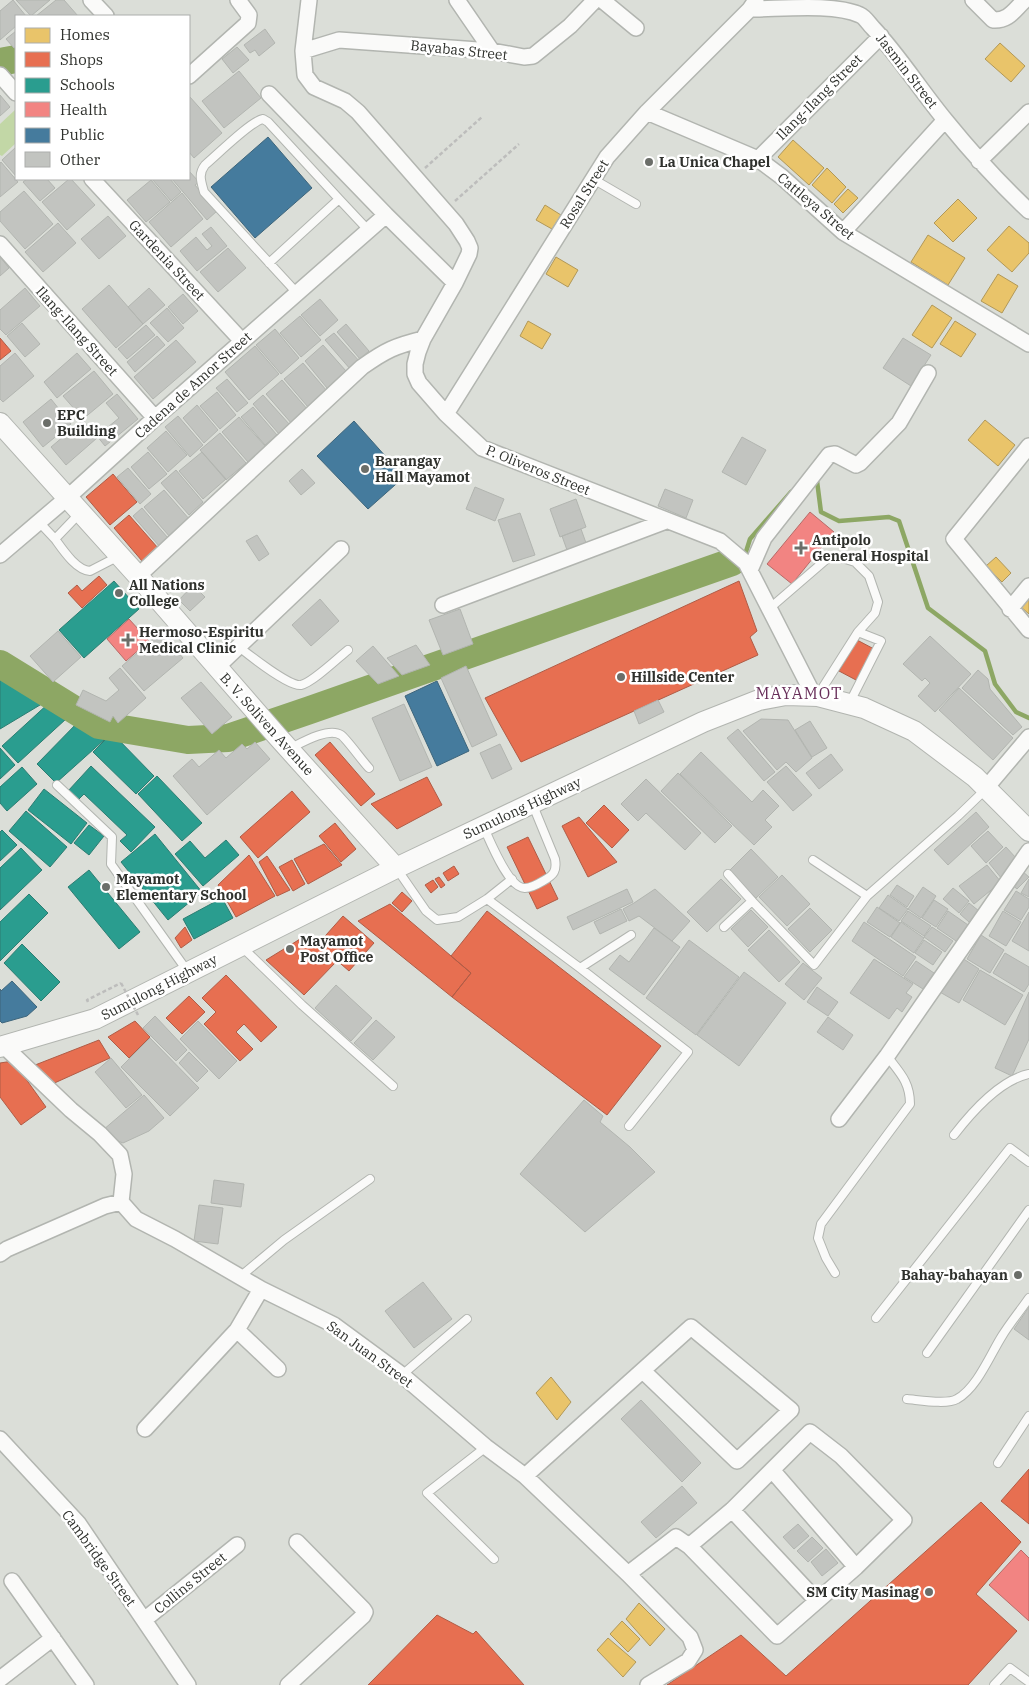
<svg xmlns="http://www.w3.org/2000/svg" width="1029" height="1685" font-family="'IBM Plex Serif',serif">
	<rect width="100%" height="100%" fill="#dbded8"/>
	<path fill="#c2d7a6" d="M16 109V143L2 156 0 155V124Z"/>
	<path fill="#e9c46a" stroke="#b19858" d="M1000 43 1025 66 1011 82 985 59Z
		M793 140 824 168 809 185 778 157Z
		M827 168 846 187 832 203 812 185Z
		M848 189 858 198 843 213 834 204Z
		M958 199 977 218 953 242 934 223Z
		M545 205 561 215 552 229 536 220Z
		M1009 226 1029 243V253L1012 272 987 250Z
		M928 235 965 258 948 285 911 262Z
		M556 257 578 270 568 287 546 274Z
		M998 274 1018 286 1002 313 981 301Z
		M932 305 952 318 932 348 912 335Z
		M528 321 551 334 542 349 520 336Z
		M955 321 976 334 961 357 940 344Z
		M985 420 1015 445 998 466 968 440Z
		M996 557 1011 573 1002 582 986 566Z
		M1029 598V614L1021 607Z
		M551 1377 571 1402 557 1420 536 1393Z
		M639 1603 665 1629 650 1646 626 1619Z
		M622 1621 640 1639 628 1652 610 1634Z
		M608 1638 636 1662 623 1677 597 1650Z"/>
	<path fill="#e76f51" stroke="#b05c46" d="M0 338 11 351 0 360Z
		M113 474 137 502 110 525 86 497Z
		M129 515 158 548 142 561 114 528Z
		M99 576 107 585 82 608 68 593 77 585 82 591Z
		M739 581 757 631 750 637 758 655 521 762 485 698Z
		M857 640 874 649 856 680 839 671Z
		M330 742 375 794 361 806 315 755Z
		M427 777 442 805 397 829 371 804Z
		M292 791 310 812 258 858 240 837Z
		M604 805 629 830 612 848 586 823Z
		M579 817 617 862 588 877 562 826Z
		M335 823 356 849 341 862 319 836Z
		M528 837 558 899 537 909 507 847Z
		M324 844 342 865 308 884 294 859Z
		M249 855 275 896 236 917 218 885Z
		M267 856 290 890 277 896 259 862Z
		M292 860 305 884 293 891 279 867Z
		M454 866 459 874 448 881 443 873Z
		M439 877 445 885 441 888 435 879Z
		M433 880 438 887 431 893 425 885Z
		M402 892 412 901 402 912 392 903Z
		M390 904 471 973 452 997 358 921Z
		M487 911 661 1046 607 1115 452 997 471 973 451 956Z
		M343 916 374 943 349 971 318 944Z
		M185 927 192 940 181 948 175 938Z
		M305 936 335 963 304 995 266 960Z
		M226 975 277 1027 261 1042 244 1024 236 1032 253 1049 240 1061 204 1024 216 1012 202 998Z
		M189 996 205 1012 182 1034 166 1018Z
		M135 1021 150 1037 129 1058 108 1037Z
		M99 1040 110 1058 50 1085 30 1067Z
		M13 1061 46 1107 21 1125 0 1097V1063Z
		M1029 1469V1524L1001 1501Z
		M981 1502 1021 1542 976 1594 1017 1631 968 1685H667L741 1635 786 1676Z
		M437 1615 473 1634 476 1631 524 1685H368Z"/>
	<path fill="#2a9d8f" stroke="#2c7d72" d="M114 581 139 609 84 658 59 630Z
		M0 671 45 702 0 729Z
		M50 702 66 719 18 763 2 746Z
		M82 718 104 740 56 783 37 764Z
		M112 733 154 776 136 794 93 752Z
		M0 748 15 765 0 779Z
		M91 766 155 827 131 852 120 841 127 835 84 794 78 800 68 791Z
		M22 767 37 784 7 811 0 803V787Z
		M157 776 202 823 182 841 138 794Z
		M44 789 87 823 71 844 28 810Z
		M26 811 67 847 50 867 9 831Z
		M89 825 104 836 89 855 74 843Z
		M2 830 17 845 0 861V832Z
		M155 834 202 892 168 920 121 862Z
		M226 840 239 855 203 886 175 854 190 841 205 858Z
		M21 848 42 870 0 910V868Z
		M89 870 140 932 119 949 68 887Z
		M29 894 48 913 0 961V922Z
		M222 898 233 918 194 939 183 919Z
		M22 944 60 982 41 1001 4 963Z"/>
	<path fill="#f28482" stroke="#b86b68" d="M810 512 834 532 792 584 767 564Z
		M129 619 149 641 126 661 107 639Z
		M1021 1550 1029 1558V1621L989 1585Z"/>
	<path fill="#457b9d" stroke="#3e657b" d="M268 137 312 188 255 238 211 187Z
		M354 421 404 477 368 509 317 456Z
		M437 681 469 751 437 766 405 696Z
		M12 981 37 1007 27 1016 2 1023 0 1021V989L1 991Z"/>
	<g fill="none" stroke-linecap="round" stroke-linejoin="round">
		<path stroke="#8da764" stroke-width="4.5" d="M817 481 821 512 839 521 889 517 899 521 928 608 985 651 995 684 1016 712 1029 718
			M745 555 750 539 791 492"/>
		<path stroke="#8da764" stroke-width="28" d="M0 62 16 59
			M0 664 99 725 188 740 228 738 310 710 732 562"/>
	</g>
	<path fill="#c2c4c0" stroke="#b2b5b0" d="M13 0 26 16H16V26L0 40V11Z
		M16 0H50L31 16Z
		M56 0H64L78 16H36Z
		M265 29 275 43 259 56 255 50 250 53 244 45Z
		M16 31V47L14 48 6 39Z
		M237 47 249 60 233 73 222 59Z
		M239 71 261 98 224 128 202 101Z
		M0 95 10 107 0 116Z
		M190 97 222 133 194 158 189 152V98Z
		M16 147V176L2 160Z
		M1 162 18 182 0 197V163Z
		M189 171 199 182 195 185 217 211 207 220 172 179H189Z
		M27 179H47L55 188 40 201 23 182Z
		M69 179H71L95 205 67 230 42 202Z
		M152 179H170L181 192 171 201Z
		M151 180 170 202 146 222 127 200Z
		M24 191 53 224 25 249 0 221V212Z
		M182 193 203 219 171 247 149 222Z
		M108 216 126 236 99 259 81 239Z
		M58 223 76 243 43 272 25 252Z
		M211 227 227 246 197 271 180 251 196 237 207 250 212 246 202 234Z
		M228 248 246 268 218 292 200 272Z
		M0 257 9 268 0 276Z
		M109 285 143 324 116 348 82 309Z
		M25 288 40 306 6 335 0 329V310Z
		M149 288 165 305 143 324 128 307Z
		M183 294 198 311 183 324 168 307Z
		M320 299 338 320 320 336 301 315Z
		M167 308 184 328 168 342 150 323Z
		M300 316 321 340 301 357 280 333Z
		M22 323 40 344 25 357 7 336Z
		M346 324 369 351 360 359 337 332Z
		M146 325 155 335 127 359 118 349Z
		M275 329 299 358 281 374 256 345Z
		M334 333 360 362 351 370 325 340Z
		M157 336 165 345 135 372 127 362Z
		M903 338 931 355 911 386 883 368Z
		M176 340 196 362 153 399 134 377Z
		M323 345 346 371 327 388 305 361Z
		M255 346 279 374 249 400 225 372Z
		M15 353 34 376 3 402 0 399V366Z
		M77 353 91 369 57 398 44 382Z
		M303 363 327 391 308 407 284 379Z
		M94 371 113 394 83 419 63 396Z
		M227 379 248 403 237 412 216 388Z
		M282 380 308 410 292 424 266 394Z
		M217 392 236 415 220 429 200 406Z
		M117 394 138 419 105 446 97 436 119 418 106 403Z
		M263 395 290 425 279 434 253 404Z
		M51 399 71 424 43 447 23 422Z
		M197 405 218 430 204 443 183 418Z
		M253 407 277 435 265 445 241 417Z
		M178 416 203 445 190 457 165 427Z
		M239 417 266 447 248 462 222 432Z
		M83 420 97 438 66 465 51 447Z
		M166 431 187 455 168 472 147 448Z
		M220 433 246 463 226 480 200 450Z
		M742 437 766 450 746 485 722 472Z
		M148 452 167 474 149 489 131 467Z
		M202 452 226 479 203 499 179 471Z
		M128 468 151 494 140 504 117 477Z
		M302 469 315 483 301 495 289 481Z
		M176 470 203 502 189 515 161 483Z
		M475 487 504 499 495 521 466 509Z
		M665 489 693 500 686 518 658 506Z
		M164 490 190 520 170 537 144 507Z
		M576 499 586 527 560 537 550 509Z
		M142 508 168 538 159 546 133 516Z
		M520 513 535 555 513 562 498 520Z
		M581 529 586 543 567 550 562 536Z
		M257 535 269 554 259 561 246 541Z
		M193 585 205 597 190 611 179 600Z
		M320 599 339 621 311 646 292 625Z
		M460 609 473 644 443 655 429 620Z
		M58 631 81 657 53 682 30 656Z
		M161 632 183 658 144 691 122 666Z
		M930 636 971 674 935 712 918 696 930 683 925 678 922 681 903 664Z
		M416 645 430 665 402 675 387 658Z
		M373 646 399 676 378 684 356 661Z
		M466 666 497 735 472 747 441 678Z
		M120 668 146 698 118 723 113 716 110 722 76 705 83 690 106 701 119 690 109 678Z
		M978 670 988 679 990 689 1022 727 1013 735 962 688Z
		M201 682 232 717 212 734 181 698Z
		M959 688 1013 738 993 760 939 710Z
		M658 700 664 712 639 724 634 711Z
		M404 704 432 767 400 781 372 718Z
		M761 719 788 720 812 758 796 772 786 762 777 770 743 731Z
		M810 721 827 748 812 757 795 730Z
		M738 729 775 772 764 781 727 738Z
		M255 742 270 759 207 815 173 776 192 759 199 767 219 750 226 758 242 744 247 749Z
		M500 744 512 769 492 779 480 753Z
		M701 752 752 802 763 790 779 806 765 820 772 827 754 845 680 774Z
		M831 754 843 770 819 789 806 773Z
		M786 766 812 795 793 811 767 782Z
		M678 773 732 826 715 843 661 791Z
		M646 779 701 833 685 850 646 813 638 821 621 804Z
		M976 812 989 827 948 865 934 850Z
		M988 831 1003 847 986 863 971 846Z
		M1006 847 1016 858 1002 879 989 863Z
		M751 849 778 877 756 898 729 871Z
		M987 865 1001 882 974 904 959 886Z
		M1022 871 1029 877 1017 889 1010 883Z
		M782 875 810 904 787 926 759 897Z
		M721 879 741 899 707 932 687 912Z
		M1029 879V897L1021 893Z
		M897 885 914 896 907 907 890 895Z
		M923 887 936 896 921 918 908 909Z
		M953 888 969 901 959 913 943 899Z
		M627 889 633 902 573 930 567 917Z
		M655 889 690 921 672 941 639 916 629 921 623 909 634 903Z
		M1016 891 1029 899V907L1021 920 1004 910Z
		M888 895 908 909 899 921 879 908Z
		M934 900 948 909 936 927 922 918Z
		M969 903 979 911 969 922 960 914Z
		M877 907 900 923 890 937 867 922Z
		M810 908 832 930 810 952 788 929Z
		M621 909 627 921 600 934 594 922Z
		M751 910 768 927 748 947 731 929Z
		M908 911 931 926 924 936 901 921Z
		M948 911 971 927 959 943 937 928Z
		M1003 911 1021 922 1006 946 989 936Z
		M1029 912V951L1012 941Z
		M864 922 916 957 903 976 852 941Z
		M901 922 924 938 914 953 891 937Z
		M932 927 953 941 945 952 924 937Z
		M654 928 680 947 644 995 609 969 620 955 629 962Z
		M769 930 800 962 779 982 748 950Z
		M981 935 1004 950 990 973 967 959Z
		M689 940 739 977 696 1035 646 998Z
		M924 940 942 952 933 965 915 953Z
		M1005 953 1029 967V984L1024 992 993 973Z
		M959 956 979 969 959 1003 938 991Z
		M874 959 913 984 906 993 912 997 902 1012 897 1008 889 1019 850 993Z
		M916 961 934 973 923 989 904 977Z
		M803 963 822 978 804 1000 785 984Z
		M980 970 1023 995 1005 1025 963 1000Z
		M744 972 786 1003 739 1066 697 1035Z
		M336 985 372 1018 351 1041 315 1008Z
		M817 987 838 1002 828 1016 807 1002Z
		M1029 992V1039L1012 1076 995 1068Z
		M155 1016 187 1050 176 1061 143 1028Z
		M828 1017 853 1035 843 1050 817 1032Z
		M376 1020 395 1037 373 1060 354 1043Z
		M198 1021 237 1061 219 1079 180 1039Z
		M150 1038 199 1088 170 1116 121 1067Z
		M189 1052 208 1071 197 1082 179 1063Z
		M111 1058 142 1095 126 1108 95 1072Z
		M144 1095 164 1118 149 1131 123 1143 111 1138 103 1130Z
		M584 1100 603 1116 600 1122 630 1147 655 1172 585 1232 520 1174Z
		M214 1180 244 1184 241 1207 211 1203Z
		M199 1205 223 1208 218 1244 194 1241Z
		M423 1282 452 1319 414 1348 385 1311Z
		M1029 1307V1340L1014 1329Z
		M641 1400 701 1463 682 1482 621 1419Z
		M682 1486 697 1503 656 1538 641 1522Z
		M798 1524 809 1536 794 1549 783 1537Z
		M812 1537 823 1548 808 1562 797 1551Z
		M826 1549 838 1563 822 1576 811 1562Z"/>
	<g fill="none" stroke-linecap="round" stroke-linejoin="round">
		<g stroke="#b2b5b0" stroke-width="10">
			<path id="service" d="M593 179 636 204
				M269 263 339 199 369 231
				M297 293 204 192C201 181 198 174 205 165 217 155 251 121 263 119L268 122 339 199
				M80 513 55 539C63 550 76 570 90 571L119 556
				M39 522 55 539
				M770 608 828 558 839 557 855 562 869 576 878 602 875 613 858 632 818 695
				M239 647C249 655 290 687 301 685 312 683 339 657 348 650
				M849 704 881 641 858 632
				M289 749C301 743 328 727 341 735 346 738 363 762 369 768
				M57 785 112 837 111 864 188 972
				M484 828C490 841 509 889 525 888 531 888 538 884 543 881 554 875 557 871 555 859L532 803
				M813 860 867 896
				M397 869 426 911 437 920 458 917 487 899 512 879
				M728 874 752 901
				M487 899 580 968 688 1052 629 1126
				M724 927 752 901 814 965 867 896 958 816 985 790
				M242 947 302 1005 393 1086
				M580 968 631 935
				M954 1135C971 1113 1000 1080 1029 1074
				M835 1273 826 1258 818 1238 821 1224 910 1104C910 1082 900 1073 887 1056
				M241 1276 284 1240 370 1179
				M876 1318 1010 1148 1029 1162
				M927 1353 1029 1210
				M402 1375 467 1319
				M907 1399C919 1400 947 1405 957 1399 977 1388 990 1355 1002 1336 1010 1323 1020 1311 1029 1298
				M486 1447 427 1493 494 1559
				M998 1463 1029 1416
				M994 1685 1010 1668 1029 1682"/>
		</g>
		<g stroke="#b2b5b0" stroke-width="18">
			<path id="minor" d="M91 0 106 16
				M309 0 303 51 305 75 314 87 345 101 358 112 456 224 467 241 470 248 469 254 455 283 423 339 418 352 415 364V374L419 383 446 414 482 448 720 541 746 563 814 696
				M457 0 492 51
				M602 0 636 28
				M973 0 993 20C1009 21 1014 10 1025 0
				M750 9C780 9 834 3 860 15 865 17 869 24 873 28 900 57 921 91 946 121 972 153 999 183 1029 211
				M303 51 339 40 492 51 524 57 533 56 570 26 595 0
				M0 75 16 93
				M189 76 248 23 249 15 238 0
				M269 94 386 215 455 283
				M647 112 758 159 782 177 843 232 1029 344
				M758 159 881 36
				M979 161 1029 112
				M92 179 242 341
				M843 232 945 120
				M0 244 155 418
				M446 414 607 157 647 112 750 9 756 0
				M1029 446 954 539 1029 630
				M0 555 67 498 155 418 386 215
				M750 570 764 538 829 455 835 454 856 465 860 463 899 423 928 373
				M138 576 362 367C386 350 395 346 423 339
				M443 605 666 521
				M1010 609 1029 586
				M217 667 341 549
				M986 788 1029 737
				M4 1046 71 1110 100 1134 120 1155 124 1174 121 1202 136 1219 175 1239 261 1289 334 1325 402 1375 486 1447 525 1476 628 1574 690 1637 695 1650 688 1661 648 1685
				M839 1119 887 1056 1029 851
				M0 1254 7 1249 105 1206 121 1202
				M237 1330 278 1369
				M145 1429 237 1330 261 1289
				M0 1439 78 1523 188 1685
				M772 1470 856 1567
				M525 1476 691 1327 791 1410 737 1461 643 1371
				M732 1510 817 1601
				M628 1574 676 1537 689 1546 777 1636 856 1567 904 1520 841 1456 810 1432 732 1510 689 1546
				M12 1581 86 1685
				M144 1620 237 1545
				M0 1679 53 1638
				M288 1685 363 1616 365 1612 363 1609 297 1542"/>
		</g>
		<g stroke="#b2b5b0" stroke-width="22">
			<path id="secondary" d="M0 423 138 576 278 737 396 868
				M0 1047 95 1019 396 868 703 722 759 700 786 695 818 696 864 708 914 731 975 777 1029 831"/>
		</g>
		<path stroke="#bdbdbc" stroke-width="2.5" stroke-dasharray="4 2.5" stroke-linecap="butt" d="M425 168 482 117
			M455 201 519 144
			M88 1002 87 1000 121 983"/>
		<use href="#service" stroke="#fafaf9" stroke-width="8"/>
		<use href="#minor" stroke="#fafaf9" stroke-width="15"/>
		<use href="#secondary" stroke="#fafaf9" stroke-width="20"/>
		<path stroke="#bdbdbc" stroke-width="2.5" stroke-dasharray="4 2.5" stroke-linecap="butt" d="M121 983 138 1015"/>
	</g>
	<g fill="#6b6e69" stroke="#fff" stroke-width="2">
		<circle cx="649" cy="162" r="5"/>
		<circle cx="47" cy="423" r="5"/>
		<circle cx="365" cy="469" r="5"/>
		<path d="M798.5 540.5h5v5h5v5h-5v5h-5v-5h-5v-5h5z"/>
		<circle cx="119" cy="593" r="5"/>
		<path d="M125.5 632.5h5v5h5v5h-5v5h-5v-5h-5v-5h5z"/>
		<circle cx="621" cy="677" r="5"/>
		<circle cx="106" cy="887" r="5"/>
		<circle cx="290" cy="949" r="5"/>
		<circle cx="1018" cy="1275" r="5"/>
		<circle cx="929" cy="1592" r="5"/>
	</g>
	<g text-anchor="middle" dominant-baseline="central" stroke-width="5" stroke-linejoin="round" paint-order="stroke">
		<g font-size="14" fill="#2f312d" stroke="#fff">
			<text transform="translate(459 50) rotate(6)">Bayabas Street</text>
			<text transform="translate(907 71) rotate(52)">Jasmin Street</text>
			<text transform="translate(819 97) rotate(-45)">Ilang-Ilang Street</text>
			<text transform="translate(584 194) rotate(-58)">Rosal Street</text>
			<text transform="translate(816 206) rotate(40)">Cattleya Street</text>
			<text transform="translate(167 260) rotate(47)">Gardenia Street</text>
			<text transform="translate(77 331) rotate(48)">Ilang-Ilang Street</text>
			<text transform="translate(193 385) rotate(-42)">Cadena de Amor Street</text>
			<text transform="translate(538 470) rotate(22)">P. Oliveros Street</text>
			<text transform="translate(267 724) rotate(48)">B. V. Soliven Avenue</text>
			<text transform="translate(522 808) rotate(-25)">Sumulong Highway</text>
			<text transform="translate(159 987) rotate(-27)">Sumulong Highway</text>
			<text transform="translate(370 1354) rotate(36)">San Juan Street</text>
			<text transform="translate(99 1558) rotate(54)">Cambridge Street</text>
			<text transform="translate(190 1583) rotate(-39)">Collins Street</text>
		</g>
		<g font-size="14" font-weight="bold" fill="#2f312d" stroke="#fff" text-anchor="start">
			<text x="659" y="162">La Unica Chapel</text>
			<text x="57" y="415">EPC<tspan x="57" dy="16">Building</tspan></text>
			<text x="375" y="461">Barangay<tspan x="375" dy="16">Hall Mayamot</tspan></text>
			<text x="812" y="540">Antipolo<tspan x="812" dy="16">General Hospital</tspan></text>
			<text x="129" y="585">All Nations<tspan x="129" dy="16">College</tspan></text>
			<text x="139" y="632">Hermoso-Espiritu<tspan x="139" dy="16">Medical Clinic</tspan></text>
			<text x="631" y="677">Hillside Center</text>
			<text x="116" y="879">Mayamot<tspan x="116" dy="16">Elementary School</tspan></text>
			<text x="300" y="941">Mayamot<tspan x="300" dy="16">Post Office</tspan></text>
			<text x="1008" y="1275" text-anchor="end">Bahay-bahayan</text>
			<text x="919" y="1592" text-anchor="end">SM City Masinag</text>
		</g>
		<g font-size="16" letter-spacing="1" fill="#682f5a" stroke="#fff">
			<text x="799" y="693">MAYAMOT</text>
		</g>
	</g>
	<rect x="15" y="15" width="175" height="165" fill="#ffffff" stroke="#acadab"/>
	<rect x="25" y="28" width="25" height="15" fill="#e9c46a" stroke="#acadab"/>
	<text x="60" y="40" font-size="15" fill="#2f312d">Homes</text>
	<rect x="25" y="52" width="25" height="15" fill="#e76f51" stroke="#acadab"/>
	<text x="60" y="65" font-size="15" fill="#2f312d">Shops</text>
	<rect x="25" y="78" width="25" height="15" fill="#2a9d8f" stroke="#acadab"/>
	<text x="60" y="90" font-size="15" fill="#2f312d">Schools</text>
	<rect x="25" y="102" width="25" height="15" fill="#f28482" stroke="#acadab"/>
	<text x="60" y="115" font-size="15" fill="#2f312d">Health</text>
	<rect x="25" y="128" width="25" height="15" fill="#457b9d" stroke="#acadab"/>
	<text x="60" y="140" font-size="15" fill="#2f312d">Public</text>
	<rect x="25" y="152" width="25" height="15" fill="#c2c4c0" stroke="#acadab"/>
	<text x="60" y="165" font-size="15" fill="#2f312d">Other</text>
</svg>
